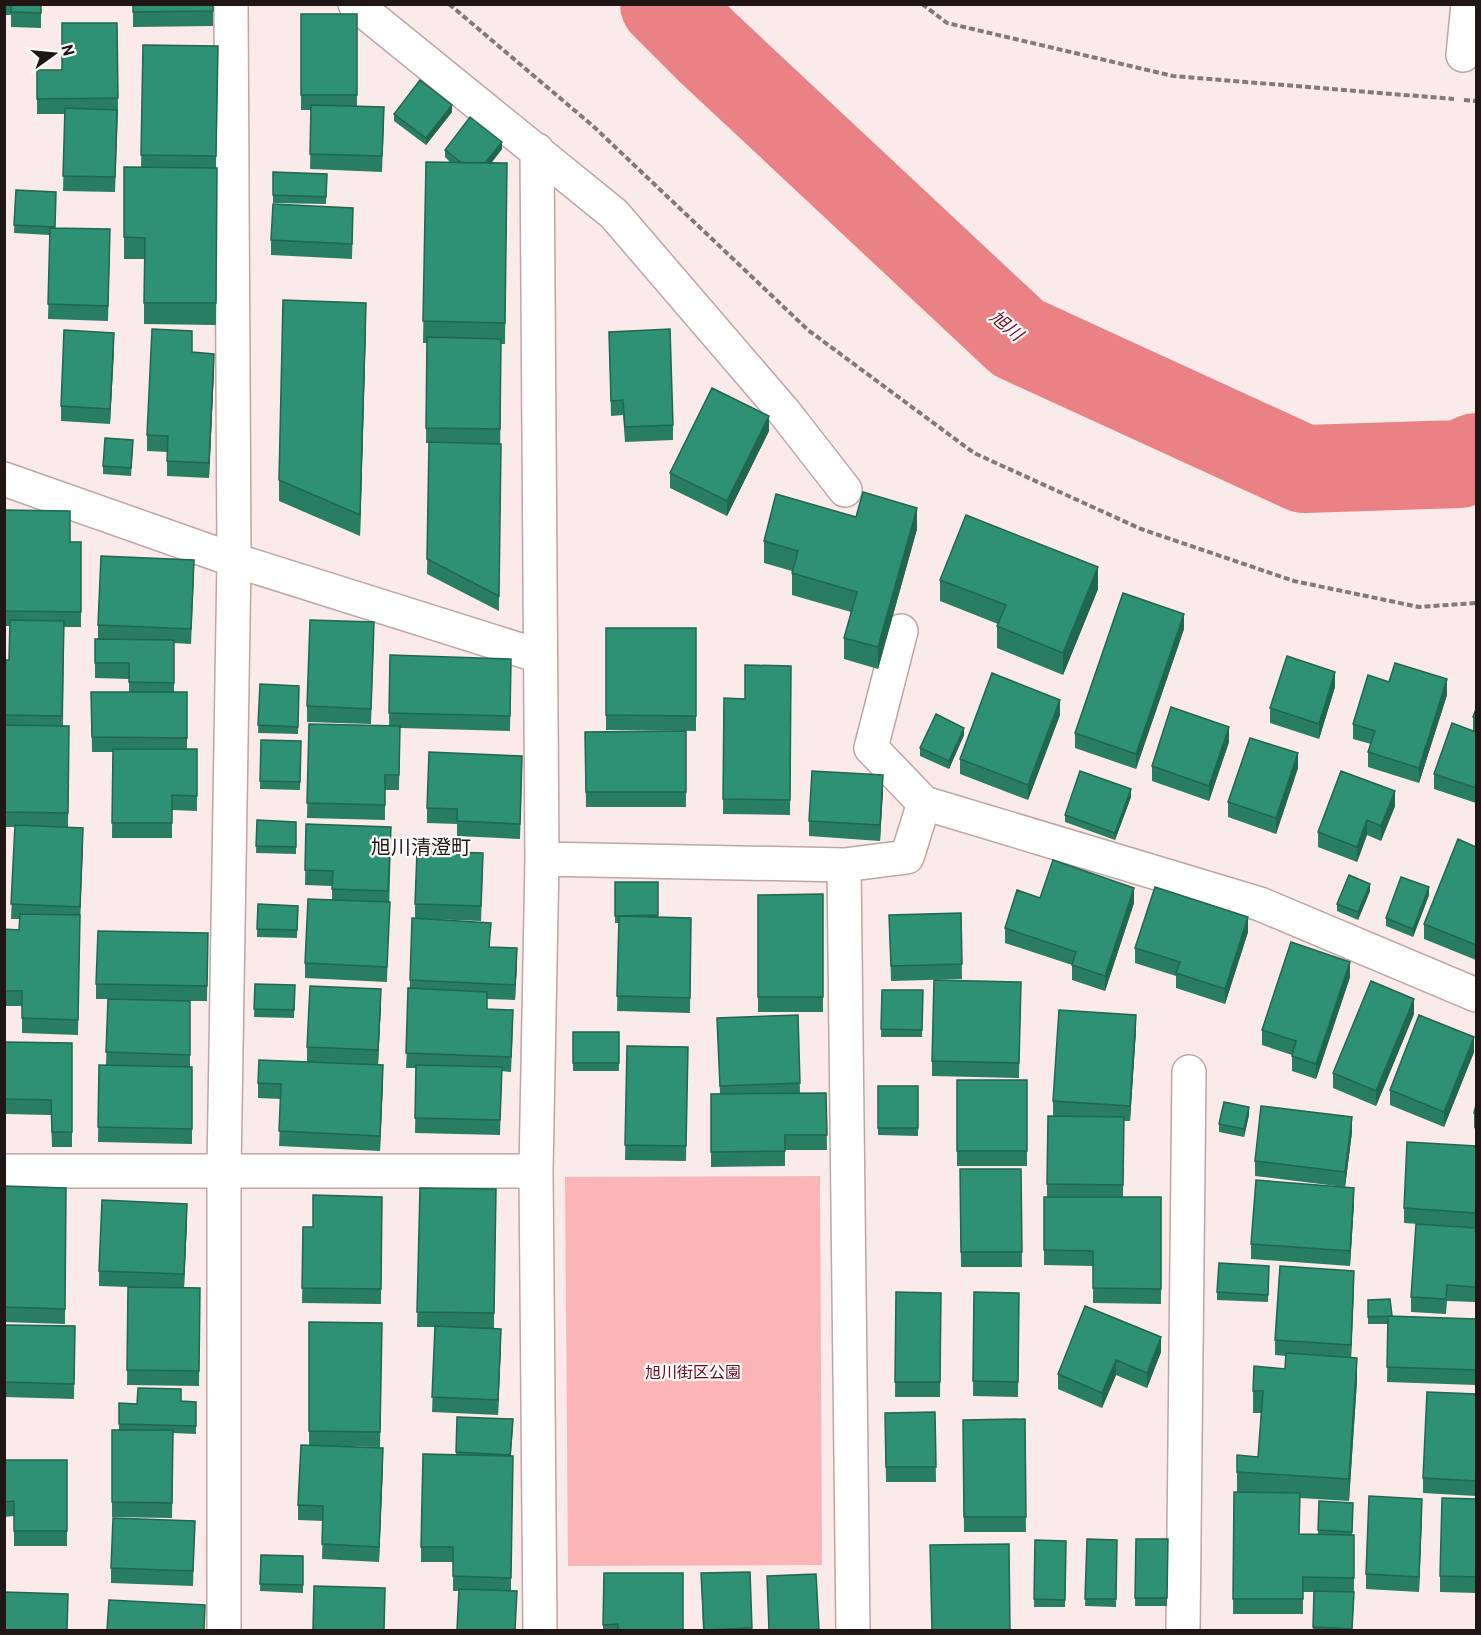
<svg xmlns="http://www.w3.org/2000/svg" width="1481" height="1635" font-family="Barlow,'Noto Sans JP',sans-serif">
	<rect width="100%" height="100%" fill="#fbeaea"/>
	<path fill="#fbb5b6" d="M820 1176 822 1565 568 1566 565 1177Z"/>
	<g fill="none" stroke-linecap="round" stroke-linejoin="round">
		<path stroke="#e98185" stroke-width="88" d="M664 4 707 47 1018 338 1304 469 1460 464 1476 457"/>
		<g stroke="#bfa5a5" stroke-width="36">
			<path id="minor" d="M355 4 614 214 785 413 845 490
				M1463 55 1468 4
				M537 150 542 859 536 1171 540 1630
				M4 479 234 560 539 656
				M901 631 871 748 924 803 1260 904 1476 995
				M542 859 844 865 907 857 924 803
				M844 865 853 1630
				M4 1171H536
				M224 1630V1171L234 560 231 4
				M1183 1630 1189 1072"/>
		</g>
		<path stroke="#857878" stroke-width="4" stroke-dasharray="6 3" stroke-linecap="butt" d="M449 4 593 126 808 330 974 453 1141 529 1294 581 1419 607 1476 603
			M922 4 947 23 1173 76 1454 99
			M1464 100 1476 101"/>
		<use href="#minor" stroke="#fff" stroke-width="33"/>
	</g>
	<path fill="#287d63" d="M4 4H41V28L11 27V15H4Z
		M133 4H213V26L133 27Z
		M301 14H357V106L384 122 382 172 310 169 311 110H301Z
		M117 23 118 113 115 192 63 191 65 114H37V70H62Z
		M143 45 218 46 216 168 217 190 216 325 144 324V259H124V167L141 168Z
		M452 112 426 145 394 121V114Z
		M502 149 491 163H507L505 344H501L499 611 427 574 429 443H426L427 343H423L426 162 451 163 445 157V150Z
		M273 172 327 174 326 204 273 203Z
		M16 190 55 228 110 244 108 321 48 319 50 235 14 233Z
		M353 223 352 259 271 255V240Z
		M366 325 360 536 279 501V480Z
		M609 332 673 425V440L625 442 623 415 611 416Z
		M114 349 110 424 61 421V406Z
		M192 352 214 369 209 478 167 476V452L147 451V435Z
		M769 431 727 516 670 488V473Z
		M133 448 131 476 103 474V466Z
		M4 510 70 542H81V627H64L63 726H69L68 827 83 843 80 915 78 1035 22 1033V1006H4V929L19 930 20 919H11L15 827H4V660H9L10 626H4Z
		M856 517 917 529 878 669 844 659V638L851 612 792 595V571L764 563V541Z
		M194 575 191 644 174 643V692H187V749H197V811L172 810V838H112L113 752H92L91 692H129V679L95 678V639H98V625Z
		M940 580 1098 589 1063 675 997 648V626L998 624 940 601Z
		M606 628H696V731L606 730Z
		M1184 629 1136 769 1075 748V733Z
		M374 637 371 724 307 722V706Z
		M390 655 511 674 510 731 400 728 399 790H385V820L307 818 309 724 389 726Z
		M791 666 790 815 723 814 724 698 745 699Z
		M1389 682 1447 695 1419 783 1368 767V752L1371 744 1353 739V724Z
		M260 684 299 686 298 734 258 733Z
		M1335 687 1319 739 1270 723V708Z
		M1476 709V803L1434 789V774L1473 731V717Z
		M1060 715 1028 800 960 774V759Z
		M686 731V807H586L585 732Z
		M964 735 949 769 920 756V748Z
		M261 740 301 741 300 790 260 789Z
		M1229 742 1209 801 1152 781V766Z
		M1298 768 1276 834 1228 817V802Z
		M522 771 520 839 457 836V824L427 823V808Z
		M883 790 880 841 809 836V821Z
		M1131 797 1115 840 1065 822V815Z
		M1395 806 1381 841 1367 835 1357 862 1318 847V832Z
		M257 820 296 822V854L256 853Z
		M306 824 391 842 387 982 305 978V963L332 900V886L305 885Z
		M1476 847V960L1424 939V924Z
		M483 868 481 921 431 919 490 947 517 963 515 1000 487 999V1009L513 1025 511 1072 502 1071 500 1135 415 1133 416 1068H406L410 980 415 918V904Z
		M615 882H658V917L691 918 690 1013 617 1011 619 923H615Z
		M1370 891 1358 920 1337 911V904Z
		M823 894V1012H758V895Z
		M1429 895 1413 937 1386 926V918Z
		M1040 898 1134 903 1105 991 1072 980V965L1005 943V928Z
		M258 904 298 906 297 938 257 937Z
		M961 913 962 979 891 981 889 915Z
		M1248 932 1225 1004 1176 988V976L1135 963V948Z
		M208 933 207 1001H181H190V1067H192V1144L98 1142 99 1065H106L108 999H96V984Z
		M1350 977 1316 1079 1292 1071V1055L1262 1045V1030Z
		M1021 982 1019 1078 932 1076V1061Z
		M255 984 295 985 294 1018 254 1017Z
		M882 990H923L922 1037H881Z
		M381 1004 378 1065 383 1080 380 1151 279 1146 281 1099 258 1098V1083L307 1062V1047Z
		M1414 1014 1376 1106 1333 1088V1073Z
		M798 1015 800 1093H826L827 1150H785V1166L711 1167V1094H720L717 1018Z
		M1136 1030 1130 1121H1124L1123 1197H1161V1304L1093 1303V1266L1044 1265V1197H1047V1184L1053 1116V1101Z
		M573 1032H619V1071H573Z
		M4 1042 72 1043V1147H52L51 1115 4 1114Z
		M627 1046 688 1047 686 1161 625 1160Z
		M1474 1052 1444 1127 1390 1105V1090Z
		M957 1080H1027V1166H957Z
		M878 1086H918V1136L878 1135Z
		M1476 1105V1129L1474 1128V1113Z
		M1249 1115 1244 1137 1219 1132V1124Z
		M1352 1132 1345 1187 1255 1176V1161Z
		M1476 1146V1228L1404 1223V1208Z
		M960 1169H1021L1022 1267H961Z
		M4 1186 66 1188 65 1324 4 1322Z
		M420 1188 496 1189 494 1328 501 1344 498 1415 432 1412 435 1327H417Z
		M382 1197 381 1304 302 1303 303 1227H313Z
		M1354 1203 1350 1266 1251 1259V1244Z
		M187 1219 184 1287 200 1288 199 1386 127 1385 128 1287 99 1286V1271Z
		M1476 1228V1302L1447 1301 1446 1314 1411 1312V1297Z
		M1269 1266 1268 1302 1217 1300V1292Z
		M1354 1286 1351 1358 1357 1380 1349 1501 1300 1498 1299 1534H1318L1319 1501 1353 1503 1352 1535 1354 1550V1599L1352 1630H1313L1314 1592H1303V1614H1233L1234 1492H1237V1472L1258 1457 1261 1413H1253V1391L1285 1369 1286 1356 1275 1355V1340Z
		M896 1292 941 1293 940 1397H895Z
		M974 1292 1019 1293 1018 1397 973 1396Z
		M1368 1300 1392 1316 1476 1319V1385L1387 1382 1388 1324H1368Z
		M1085 1306 1161 1352 1147 1388 1116 1375 1102 1408 1058 1389V1374Z
		M309 1322 382 1323 380 1447 339 1446 383 1463 379 1562 322 1559 323 1521 298 1520V1505L309 1445Z
		M4 1325 75 1326 74 1399 4 1397Z
		M1476 1394V1496L1423 1493V1478Z
		M181 1401 196 1402V1434L173 1433 172 1518 112 1517V1430H119V1403L137 1404Z
		M935 1412 936 1482H886L885 1413Z
		M457 1417 513 1427 511 1456V1591L517 1606 459 1591H453V1562H421V1547L456 1455Z
		M1025 1419 1026 1532H964L963 1420Z
		M4 1460H67V1546H14V1516L4 1517Z
		M1476 1499V1593L1440 1592V1576Z
		M1422 1514 1419 1592 1366 1589V1574Z
		M195 1521 193 1586 111 1583V1568Z
		M1087 1539 1117 1540 1116 1607 1085 1606Z
		M1136 1539H1168L1167 1606H1135Z
		M1035 1540 1066 1541 1065 1607H1034Z
		M261 1555 303 1556V1593L260 1591Z
		M750 1572 752 1630H703L701 1573Z
		M604 1573 683 1630H603Z"/>
	<path fill="#206650" d="M452 105V112L426 145V138Z
		M502 142V149L477 182V174Z
		M366 303V325L360 536V515Z
		M114 333V349L110 424V409Z
		M214 354V369L209 478V463Z
		M769 416V431L727 516V501Z
		M917 508V529L878 669V647Z
		M1098 567V589L1063 675V653Z
		M1184 614V629L1136 769V754Z
		M1335 672V687L1319 739V724Z
		M1447 679V695L1419 783V768Z
		M1060 700V715L1028 800V785Z
		M1229 727V742L1209 801V786Z
		M964 728V735L949 769V761Z
		M1298 753V768L1276 834V818Z
		M883 775V790L880 841V825Z
		M1131 789V797L1115 840V833Z
		M1395 791V806L1381 841V826Z
		M1367 820V835L1357 862V847Z
		M83 828V843L80 922V907Z
		M1370 884V891L1358 920V912Z
		M1429 887V895L1413 937V929Z
		M1134 888V903L1105 991V976Z
		M1248 917V932L1225 1004V989Z
		M517 948V963L515 1000V985Z
		M1350 962V977L1316 1079V1064Z
		M381 989V1004L378 1065V1050Z
		M1414 999V1014L1376 1106V1091Z
		M1136 1015V1030L1130 1121V1106Z
		M1474 1037V1052L1444 1127V1112Z
		M383 1065V1080L380 1151V1136Z
		M1249 1107V1115L1244 1137V1129Z
		M1352 1117V1132L1345 1187V1172Z
		M1354 1188V1203L1350 1266V1251Z
		M187 1204V1219L184 1289V1274Z
		M1354 1271V1286L1351 1360V1345Z
		M501 1329V1344L498 1415V1400Z
		M1161 1337V1352L1147 1388V1373Z
		M1357 1358V1380L1349 1501V1479Z
		M1116 1360V1375L1102 1408V1393Z
		M383 1448V1463L379 1562V1547Z
		M1422 1499V1514L1419 1592V1577Z"/>
	<path fill="#2e9173" stroke="#206650" stroke-width="1.5" d="M11 4H41V13L11 12Z
		M133 4H213V11L133 12Z
		M301 14H357V95H301Z
		M62 23H117L118 98 37 99V70H62Z
		M143 45 218 46 216 156 141 155Z
		M420 80 452 105 426 138 394 114Z
		M311 105 384 107 382 156 310 154Z
		M65 108 117 110 115 177 63 176Z
		M470 117 502 142 485 163H462L445 150Z
		M426 162 507 163 505 323 423 321Z
		M124 167 217 168 216 303H144L145 238 124 237Z
		M273 172 327 174 326 197 273 195Z
		M16 190 56 192 55 227 14 225Z
		M273 204 353 208 352 244 271 240Z
		M50 228 110 229 108 306 48 304Z
		M283 300 366 303 360 515 279 480Z
		M152 329 192 331V352L214 354 209 463 167 461 168 436 147 435Z
		M670 329 673 425 625 427 623 400 611 401 609 332Z
		M64 330 114 333 110 409 61 406Z
		M427 337 501 339 500 429 426 428Z
		M712 388 769 416 727 501 670 473Z
		M105 438 133 440 131 468 103 466Z
		M429 442 501 444 499 596 427 559Z
		M863 492 917 508 878 647 844 638 857 592 792 573 798 551 764 541 776 494 856 517Z
		M4 510 70 511V542H81V612L4 611Z
		M966 515 1098 567 1063 653 997 626 1006 605 940 580Z
		M101 556 194 560 191 629 98 625Z
		M1123 593 1184 614 1136 754 1075 733Z
		M10 620 64 621 62 716 4 715V660H9Z
		M310 620 374 622 371 709 307 706Z
		M606 628H696V716L606 715Z
		M95 639 174 640V683L129 682V663H95Z
		M390 655 511 659 510 716 389 713Z
		M1287 656 1335 672 1319 724 1270 708Z
		M1395 663 1447 679 1419 768 1368 752 1375 731 1353 724 1368 675 1389 682Z
		M745 665 791 666 790 800 723 799 724 698 745 699Z
		M992 673 1060 700 1028 785 960 759Z
		M260 684 299 686 298 727 258 725Z
		M91 692H187V738L92 737Z
		M1171 707 1229 727 1209 786 1152 766Z
		M1476 709V719L1473 717Z
		M936 714 964 728 949 761 920 748Z
		M1452 723 1476 732V788L1434 774Z
		M309 724 400 726 399 775H385V805L307 803Z
		M4 725 69 726 68 813 4 812Z
		M686 731V792H586L585 732Z
		M1250 738 1298 753 1276 818 1228 802Z
		M261 740 301 741 300 782 260 781Z
		M113 749H197V796L172 795V823H112Z
		M429 752 522 756 520 824 457 821V809L427 808Z
		M812 771 883 775 880 825 809 821Z
		M1080 771 1131 789 1115 833 1065 815Z
		M1341 771 1395 791 1381 826 1367 820 1357 847 1318 832Z
		M257 820 296 822V847L256 846Z
		M306 824 391 827 388 891 332 889 333 871 305 870Z
		M15 825 83 828 80 907 11 904Z
		M1458 839 1476 847V945L1424 924Z
		M417 851 483 853 481 906 415 904Z
		M1053 860 1134 888 1105 976 1072 965 1076 952 1005 928 1017 890 1040 898Z
		M1349 875 1370 884 1358 912 1337 904Z
		M1401 877 1429 887 1413 929 1386 918Z
		M615 882H658V915L615 916Z
		M1155 887 1248 917 1225 989 1176 973 1180 962 1135 948Z
		M823 894V997H758V895Z
		M308 899 390 902 387 967 305 963Z
		M258 904 298 906 297 930 257 929Z
		M961 913 962 964 891 966 889 915Z
		M20 914 80 915 78 1020 22 1018V991H4V929L19 930Z
		M619 916 691 918 690 998 617 996Z
		M412 918 491 923 489 947 517 948 515 985 410 980Z
		M98 931 208 933 207 986 96 984Z
		M1291 942 1350 962 1316 1064 1292 1056 1296 1041 1262 1030Z
		M934 980 1021 982 1019 1063 932 1061Z
		M1371 981 1414 999 1376 1091 1333 1073Z
		M255 984 295 985 294 1010 254 1009Z
		M310 986 381 989 378 1050 307 1047Z
		M408 988 487 992V1009L513 1010 511 1057 406 1053Z
		M882 990H923L922 1030 881 1029Z
		M108 999 190 1001V1055L106 1052Z
		M1059 1010 1136 1015 1130 1106 1053 1101Z
		M798 1015 800 1083 720 1086 717 1018Z
		M1419 1015 1474 1037 1444 1112 1390 1090Z
		M573 1032H619V1063H573Z
		M4 1042 72 1043V1132H52L51 1100 4 1099Z
		M627 1046 688 1047 686 1146 625 1145Z
		M259 1060 383 1065 380 1136 279 1131 281 1084 258 1083Z
		M99 1065 192 1067V1129L98 1127Z
		M416 1065 502 1067 500 1120 415 1118Z
		M957 1080H1027V1151H957Z
		M878 1086H918V1128H878Z
		M826 1093 827 1135H785V1151L711 1152V1094Z
		M1224 1102 1249 1107 1244 1129 1219 1124Z
		M1476 1105V1114L1474 1113Z
		M1261 1106 1352 1117 1345 1172 1255 1161Z
		M1048 1116 1124 1117 1123 1185 1047 1184Z
		M1407 1142 1476 1146V1213L1404 1208Z
		M960 1169H1021L1022 1252H961Z
		M1256 1180 1354 1188 1350 1251 1251 1244Z
		M4 1186 66 1188 65 1309 4 1307Z
		M420 1188 496 1189 494 1313 417 1312Z
		M313 1195 382 1197 381 1289 302 1288 303 1227H313Z
		M1044 1197H1161V1289L1093 1288V1251L1044 1250Z
		M102 1200 187 1204 184 1274 99 1271Z
		M1416 1224 1476 1228V1287L1447 1285 1446 1299 1411 1297Z
		M1219 1263 1269 1266 1268 1295 1217 1292Z
		M1280 1266 1354 1271 1351 1345 1275 1340Z
		M128 1287 200 1288 199 1371 127 1370Z
		M896 1292 941 1293 940 1382H895Z
		M974 1292 1019 1293 1018 1382 973 1381Z
		M1390 1299 1392 1316 1368 1317V1300Z
		M1085 1306 1161 1337 1147 1373 1116 1360 1102 1393 1058 1374Z
		M1388 1316 1476 1319V1370L1387 1367Z
		M309 1322 382 1323 380 1432 309 1431Z
		M4 1325 75 1326 74 1384 4 1382Z
		M435 1326 501 1329 498 1400 432 1397Z
		M1286 1353 1357 1358 1349 1479 1237 1472V1455L1258 1457 1263 1391H1253L1254 1366 1285 1369Z
		M138 1388 181 1389V1401L196 1402V1426L119 1424V1403L137 1404Z
		M1427 1392 1476 1394V1481L1423 1478Z
		M935 1412 936 1467H886L885 1413Z
		M457 1417 513 1419 510 1455 456 1452Z
		M1025 1419 1026 1517H964L963 1420Z
		M112 1430H173L172 1503 112 1502Z
		M301 1445 383 1448 379 1547 322 1544 323 1506 298 1505Z
		M423 1454 513 1456 511 1578 453 1576V1547H421Z
		M4 1460H67V1531H14V1501L4 1502Z
		M1234 1492 1300 1493 1299 1534 1354 1535V1578L1303 1577V1599H1233Z
		M1369 1496 1422 1499 1419 1577 1366 1574Z
		M1442 1498 1476 1499V1577L1440 1576Z
		M1319 1501 1353 1503 1352 1532 1318 1530Z
		M113 1518 195 1521 193 1571 111 1568Z
		M1087 1539 1117 1540 1116 1599H1085Z
		M1136 1539H1168L1167 1598H1135Z
		M1035 1540 1066 1541 1065 1600 1034 1599Z
		M1009 1544 1010 1630H932L930 1545Z
		M261 1555 303 1556V1585L260 1584Z
		M750 1572 752 1628 704 1630 701 1573Z
		M604 1573H683V1630H618V1624L603 1625Z
		M816 1574 819 1630H769L767 1576Z
		M314 1586 385 1588 384 1630H313Z
		M459 1589 517 1591 515 1630H457Z
		M1314 1591 1354 1592 1352 1629 1313 1627Z
		M4 1592 68 1594 67 1630H4Z
		M109 1600 205 1605 204 1630H107Z"/>
	<g text-anchor="middle" dominant-baseline="central" stroke-width="4.5" stroke-linejoin="round" paint-order="stroke">
		<g font-size="16" fill="#6a0a1d" stroke="#fcfcfc">
			<text x="693" y="1371">旭川街区公園</text>
		</g>
		<g font-size="18" font-style="italic" fill="#721323" stroke="#fcfcfc">
			<text transform="translate(1007 325) rotate(40)">旭川</text>
		</g>
		<g font-size="20" fill="#201616" stroke="#fcfcfc">
			<text x="421" y="846">旭川清澄町</text>
		</g>
	</g>
	<rect width="1481" height="1635" fill="none" stroke="#201616" stroke-width="12"/>
	<g transform="translate(54 54) rotate(75)" stroke="#fcfcfc" stroke-width="4.5" paint-order="stroke">
	<path d="M0-4.5L10 22L0 15L-10 22Z" fill="#201616"/>
	<text y="-9" font-size="16" font-weight="bold" text-anchor="middle" fill="#201616">N</text>
	</g>
</svg>
